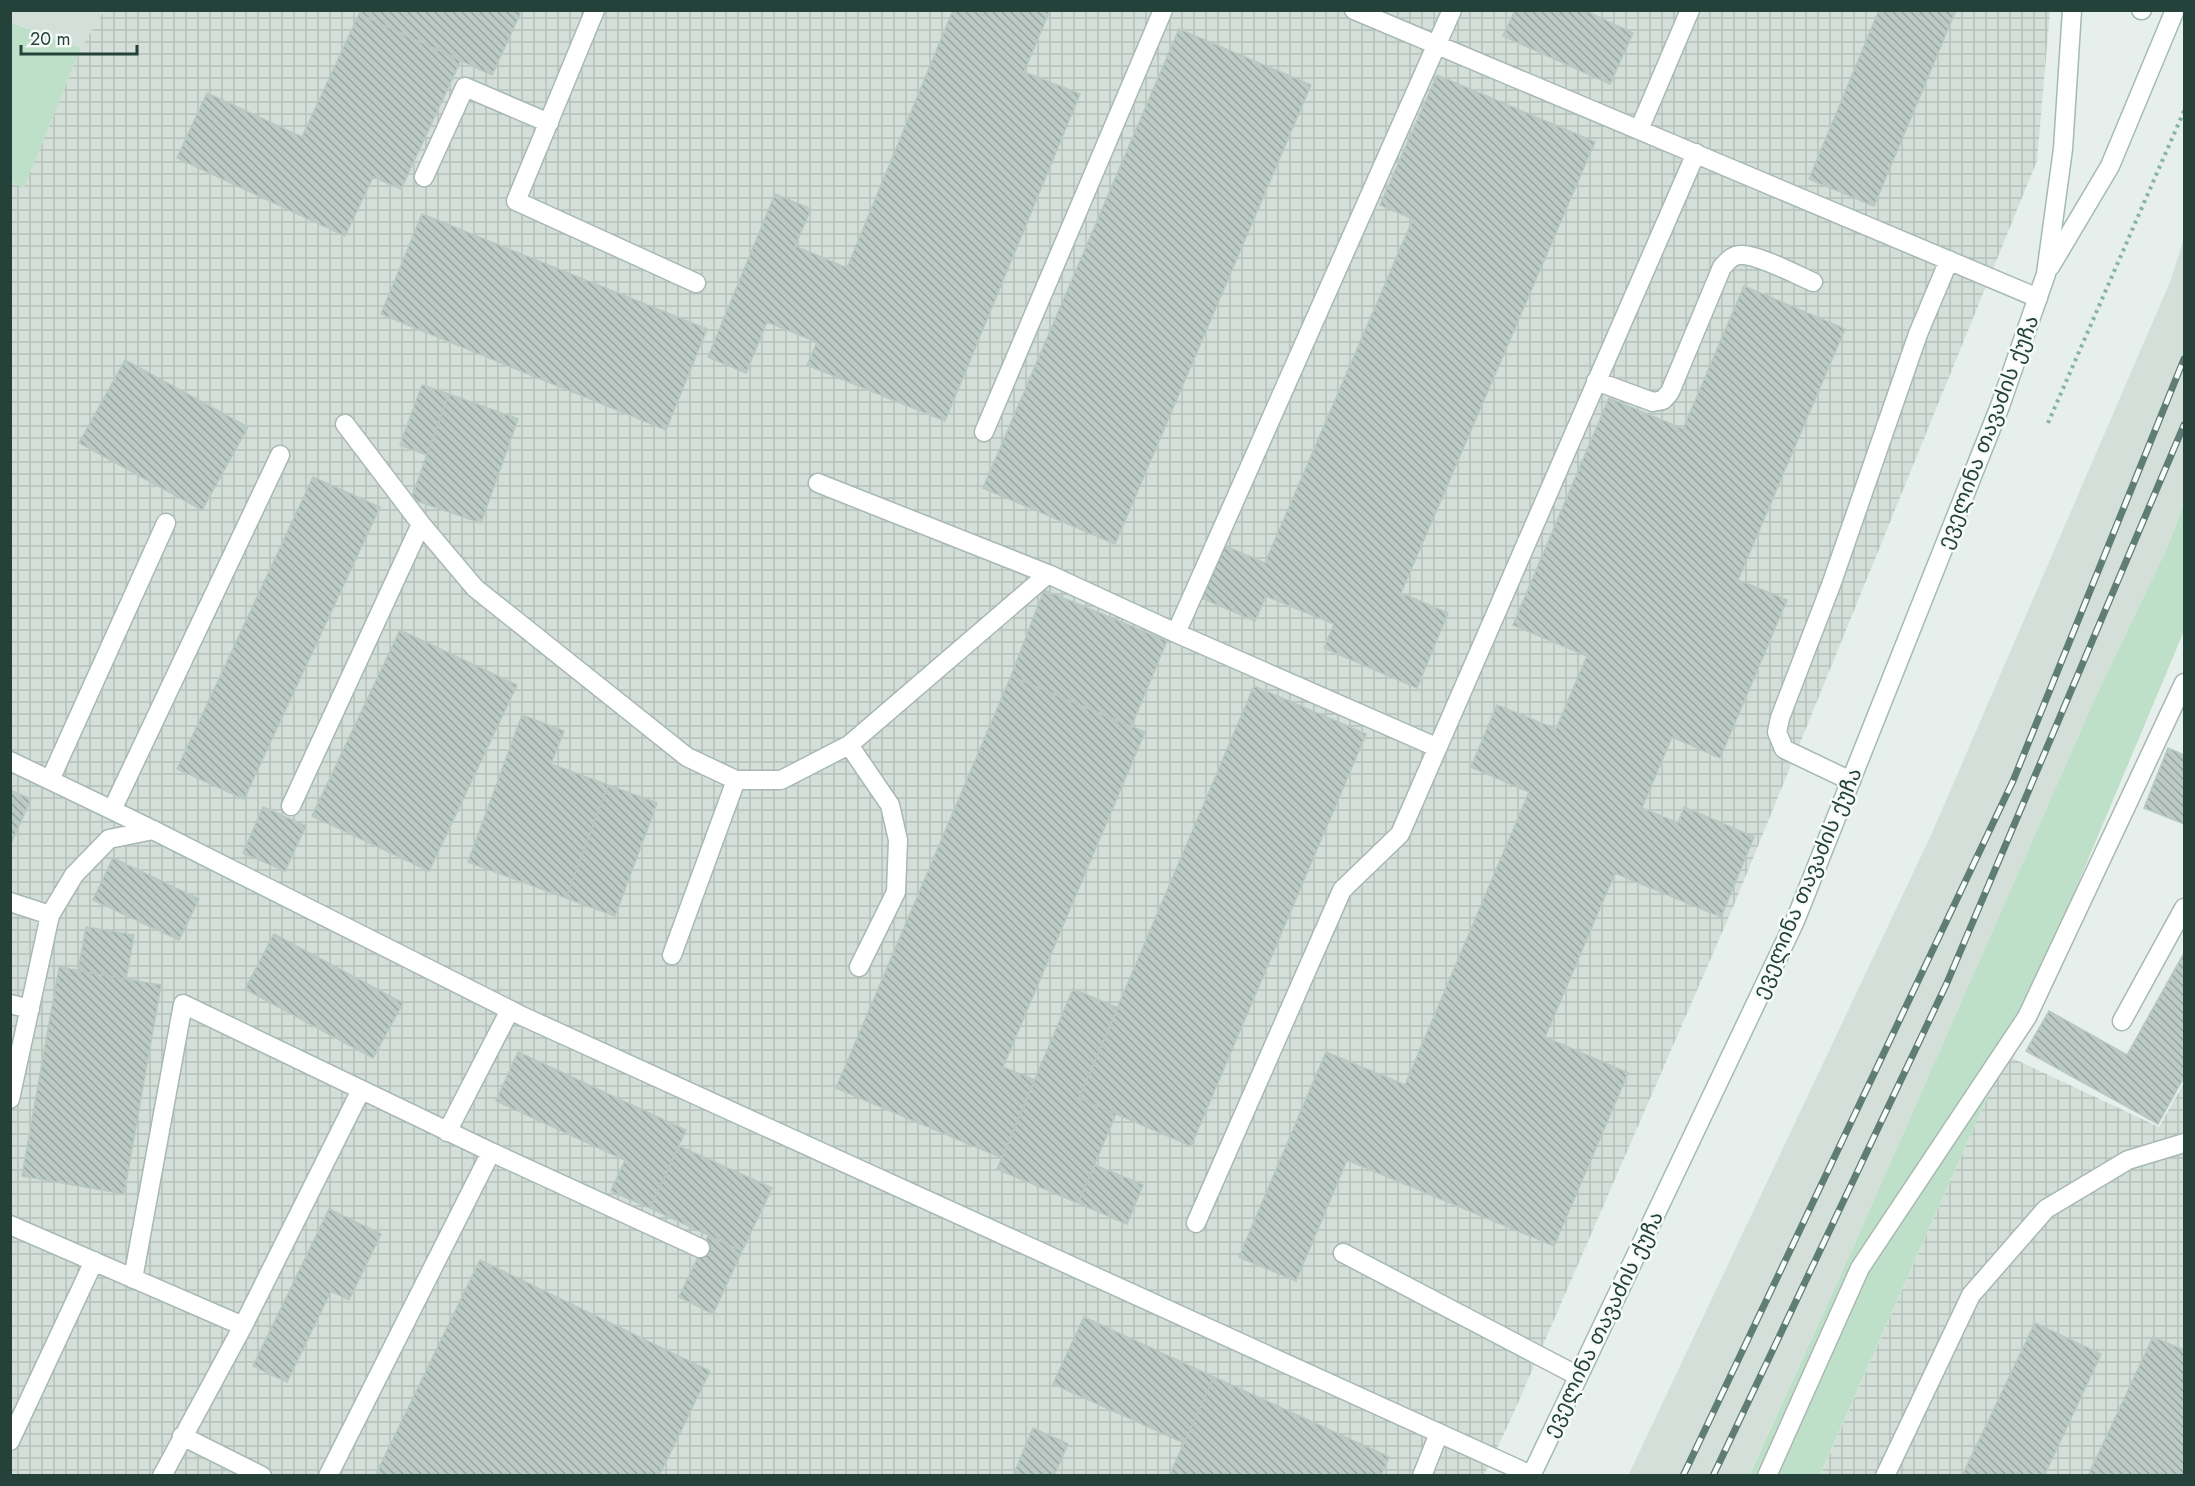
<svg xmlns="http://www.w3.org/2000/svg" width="2195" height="1486" font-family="Jost,'Noto Sans Georgian',sans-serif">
	<defs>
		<pattern id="industrial-grid" width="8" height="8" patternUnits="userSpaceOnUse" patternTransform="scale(1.5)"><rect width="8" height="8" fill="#d4dfda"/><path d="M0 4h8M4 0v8" fill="none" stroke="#b6c1bc"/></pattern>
		<pattern id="building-back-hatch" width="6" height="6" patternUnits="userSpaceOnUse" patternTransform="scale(1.5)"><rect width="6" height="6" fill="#bbcac4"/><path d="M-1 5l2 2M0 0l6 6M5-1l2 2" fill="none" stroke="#98a6a0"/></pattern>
	</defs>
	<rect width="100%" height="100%" fill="#e6efeb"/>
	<path fill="#d4dfda" d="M10 11H104L81 48 11 22Z
		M2184 238V503L2168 546 2097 694 1847 1261 1749 1475 1628 1476 1932 833 2170 282Z"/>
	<path fill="url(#industrial-grid)" d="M104 11H2050L2037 161 1734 905 1510 1421 1484 1475H11L10 182 24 187 81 48Z
		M2006 1055 2159 1127 2184 1083V1475L1820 1476Z"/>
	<path fill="#bfe0c8" d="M10 22 81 48 24 188 11 182Z
		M2184 503V631L2006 1055 1820 1475 1749 1476 1847 1261 2097 694 2168 546Z"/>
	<path fill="url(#building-back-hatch)" stroke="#b8c9c2" stroke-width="1.5" d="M361 10H522L492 75 359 14Z
		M953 10H1050L1024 72 1080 94 945 421 807 365 817 342 767 322 746 373 708 357 775 194 811 209 795 246 847 268Z
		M1515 10H1584L1633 33 1610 84 1503 36Z
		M1879 10H1956L1874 206 1809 179Z
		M359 14 461 60 401 189 373 177 345 236 177 158 207 93 302 137Z
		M1179 29 1311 85 1115 544 983 488Z
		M1437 75 1595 142 1401 593 1448 613 1417 688 1324 648 1334 624 1266 596 1255 621 1199 597 1221 544 1265 563 1413 219 1380 205Z
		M422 214 707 329 666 430 381 314Z
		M1744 286 1845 329 1738 580 1787 600 1720 758 1672 737 1642 808 1678 823 1684 807 1754 837 1721 917 1615 873 1545 1037 1628 1073 1554 1246 1347 1160 1296 1281 1239 1257 1326 1052 1405 1085 1529 792 1471 767 1497 705 1556 729 1587 656 1513 625 1609 398 1683 429Z
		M125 360 248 427 202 510 79 443Z
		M422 385 449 394 427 455 400 445Z
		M449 394 518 419 481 523 411 499Z
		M313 477 380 507 244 799 177 769Z
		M1044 590 1167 641 1131 727 1011 676Z
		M400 630 517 685 429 871 312 816Z
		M1011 676 1145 732 1003 1067 1035 1080 1002 1158 836 1088Z
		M1254 686 1366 734 1191 1146 1079 1098Z
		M522 715 564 731 551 764 608 785 566 898 468 862Z
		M2168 748 2184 755V824L2144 808Z
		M608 785 657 803 615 916 566 898Z
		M10 790 31 799 10 846Z
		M263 807 306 826 285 871 243 853Z
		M113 858 199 899 179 940 93 900Z
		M86 927 134 935 126 979 78 971Z
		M274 934 403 1003 373 1058 245 989Z
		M2184 953V1077L2158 1124 2026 1051 2049 1011 2127 1055Z
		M59 967 161 985 124 1194 22 1176Z
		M1073 989 1118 1008 1079 1098 1116 1114 1078 1203 997 1169Z
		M518 1052 686 1130 650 1208 611 1191 625 1160 496 1101Z
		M679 1146 772 1188 742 1251 650 1208Z
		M1095 1165 1143 1185 1127 1224 1078 1203Z
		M329 1209 381 1234 349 1300 331 1291 287 1382 253 1366Z
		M708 1236 742 1251 713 1314 679 1297Z
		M480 1260 710 1371 659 1476H375Z
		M1084 1317 1214 1377 1184 1443 1053 1384Z
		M2035 1323 2101 1354 2044 1476H1962Z
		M2153 1337 2184 1350V1476H2088Z
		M1214 1377 1389 1457 1381 1476H1169Z
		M1033 1428 1068 1444 1054 1476H1013Z"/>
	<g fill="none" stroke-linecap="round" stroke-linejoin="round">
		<g stroke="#a8b8b2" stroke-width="21">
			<path id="lane" d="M595 10 516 201 696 283
				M1354 10 2038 298
				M1639 130 1690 10
				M424 177 465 87 549 123
				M1596 381 1653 402 1663 400 1670 392 1722 267C1728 261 1732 255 1741 255 1757 254 1797 275 1813 282
				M345 424 421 524 475 588 687 757 736 780H781L849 745 1048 574
				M984 432 1163 10
				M818 483 1048 574 1176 633 1436 747
				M1176 633 1452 10
				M849 745 890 805 898 840 896 892 859 967
				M10 761 112 810
				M50 780 166 523
				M1851 781 1784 749 1777 732 1780 718 1831 585 1918 334 1949 260
				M291 806 421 524
				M153 830 112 810 280 455
				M10 902 50 915
				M672 955 736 780
				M10 1004 30 1009
				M2122 1021 2184 908
				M10 1099 50 915 74 875 109 839 153 830
				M447 1132 510 1010
				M491 1152 700 1248
				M1196 1223 1342 890 1400 834 1696 153
				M10 1225 243 1326
				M1343 1253 1578 1376
				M133 1279 183 1004 491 1152 328 1476
				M182 1436 262 1476
				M10 1441 94 1261
				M162 1476 243 1326 361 1090
				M1422 1476 1439 1433
				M1767 1476 1860 1268 2027 1017 2184 683
				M1885 1476 1971 1295 2046 1209 2128 1160 2184 1143"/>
		</g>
		<g stroke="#a8b8b2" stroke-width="21">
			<path id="street" d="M153 830 522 1016 1531 1475"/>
		</g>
		<g stroke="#a4bbb3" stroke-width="21">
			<path id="secondary" d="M2141 10H2142
				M2050 267 2110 166 2175 10
				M1531 1476 1795 921 2000 406 2046 274 2063 149 2072 10"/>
		</g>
		<path stroke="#86b3a5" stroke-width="4" stroke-dasharray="3 4.5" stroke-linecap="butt" d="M2048 423 2184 111"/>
		<use href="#lane" stroke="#fff" stroke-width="18"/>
		<use href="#street" stroke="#fff" stroke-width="18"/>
		<use href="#secondary" stroke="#fff" stroke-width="18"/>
		<g stroke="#5f7d75" stroke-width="7">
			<path id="rail" d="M1683 1476 2013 781 2184 359
				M1713 1476 1946 985 2184 425"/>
		</g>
		<use href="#rail" stroke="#f7fbf9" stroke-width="4.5" stroke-dasharray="14" stroke-linecap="butt"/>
	</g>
	<g text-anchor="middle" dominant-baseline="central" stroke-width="5" stroke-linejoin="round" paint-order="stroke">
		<g font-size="21" fill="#24423a" stroke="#f7fbf9">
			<text transform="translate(1988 432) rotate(-69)">ეველინა თავაძის ქუჩა</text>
			<text transform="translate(1807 883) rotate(-67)">ეველინა თავაძის ქუჩა</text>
			<text transform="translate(1603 1324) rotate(-64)">ეველინა თავაძის ქუჩა</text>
		</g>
	</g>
	<rect width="2195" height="1486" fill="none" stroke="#24423a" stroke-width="24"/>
	<path d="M21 45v9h116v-9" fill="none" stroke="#24423a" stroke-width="3"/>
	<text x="30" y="45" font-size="18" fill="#24423a" stroke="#f7fbf9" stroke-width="4.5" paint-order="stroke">20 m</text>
</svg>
